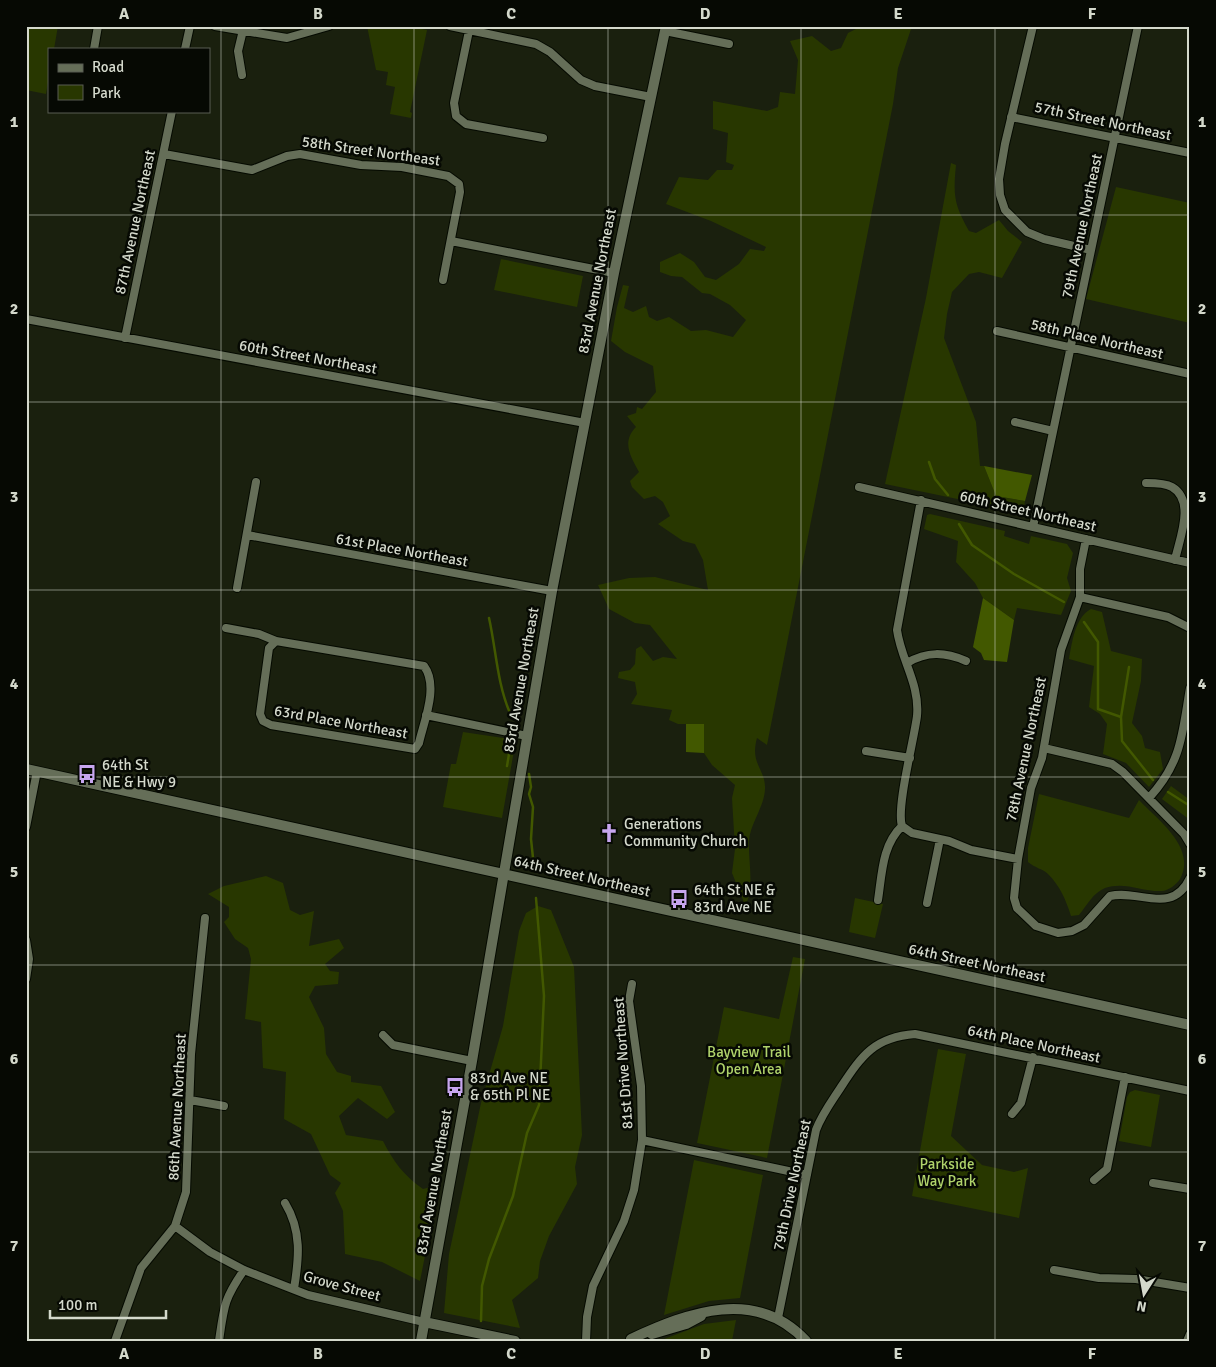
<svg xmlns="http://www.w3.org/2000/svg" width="1216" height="1367" font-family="Signika,sans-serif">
	<rect width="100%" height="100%" fill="#1a200e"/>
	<path fill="#283700" d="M26 26H58L54 49H49V76L46 94 26 90Z
		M367 26H406L427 30 410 112 412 113 411 118 390 114 395 87 386 85 388 72 376 70Z
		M855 26H912L898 68 893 104 767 745 757 738C750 763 764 768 765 786 766 805 750 823 749 841 748 859 755 891 745 905L732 873 735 849 732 798 735 785 712 765 704 753V724H678L669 720 672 710 631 704 637 694 635 682 618 678 619 672 630 670 635 664 636 649 641 646 653 661 663 657 677 659 650 625 635 623 609 609 598 585 629 578 655 577 708 590 703 560 695 544 683 541 658 524 670 516 663 502 655 496 644 499 632 487 630 481 639 472C631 457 621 442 636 427L627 416 636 413 637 407 642 409 656 392 653 366 625 352 611 341 617 307 623 285 629 286 624 308 633 312 646 306 649 317 657 321 669 317 691 331 706 330 733 337 746 320 730 305 710 294 702 293 682 277 671 276 660 272V262L680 253 694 262 705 277 716 280 739 264 750 249 764 251 766 247 711 221 666 204 679 177 708 180 717 170H732L734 165 726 162 728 133 713 129V101L767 111 778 107 780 92 795 94 798 60 790 41 812 36 831 51 841 48 848 33 856 29Z
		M951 163 956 165C953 196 954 204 969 231L976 233 999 220 1008 231 1022 242 1002 278 979 272 969 274 952 292 947 314 944 338 976 422 980 466H984L996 496 1025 501 1024 507 1009 512 987 508 972 502 885 484 926 298Z
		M1116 187 1190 203V323L1086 299Z
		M501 259 583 276 577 307 494 290Z
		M930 514 1005 531 1004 536 1029 544 1031 536 1067 544 1073 553 1067 578 1071 591 1061 615 1017 608 1014 620 983 598 975 583 956 562 958 541 924 529 927 515Z
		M1091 609 1102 612 1111 651 1142 659 1141 681 1132 723 1142 736 1145 748 1160 752 1163 769 1149 787 1126 763 1103 754 1107 724 1100 714 1089 707 1094 666 1069 659C1072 643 1075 617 1091 609Z
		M463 732 510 739 515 745 502 818 443 807 451 764H456Z
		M1171 786 1190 800V820L1162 799Z
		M1039 794 1129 818 1139 800C1158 820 1197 848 1180 879 1177 884 1168 891 1162 891 1142 892 1125 881 1105 888 1093 893 1087 905 1079 915L1071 916C1066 900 1060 886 1048 874 1043 869 1035 868 1028 862V848Z
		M266 876 283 883 290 910 300 915 314 911 309 946 339 939 344 948 325 964 330 971 339 972 338 984 315 986 309 997 324 1028 326 1054 337 1072 351 1076V1082L381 1086 395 1112 387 1119 358 1098 339 1116 346 1135 383 1141C393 1161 404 1176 423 1189L439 1185 420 1281 382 1262 345 1254 343 1211 335 1193 341 1183 330 1175 311 1134 284 1119 286 1072 263 1068 261 1022 245 1019 251 959 248 948 235 939 224 922 229 917V907L208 894 224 886Z
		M855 898 883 904 875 938 849 932Z
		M538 906 551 910 574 967 582 1135 575 1167 577 1184 549 1236 540 1261 538 1278 512 1300 520 1328 444 1313 449 1254 481 1103 503 1026 519 931 526 913Z
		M793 957 805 959 767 1158 697 1143 724 1007 779 1019Z
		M938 1049 966 1054 951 1136 982 1165 1014 1172 1028 1168 1019 1218 912 1196Z
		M1135 1090 1160 1095 1151 1147 1119 1141 1127 1097 1130 1092Z
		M694 1160 763 1175 740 1298 709 1301 664 1315Z
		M736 1320 732 1341H659L704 1324Z"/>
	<path fill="#425800" d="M984 466 1032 475 1025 501 996 496Z
		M983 598 1014 620 1007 662 984 660 981 653 973 647Z
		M686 724H704V753L686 752Z"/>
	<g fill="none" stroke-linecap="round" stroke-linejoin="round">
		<path stroke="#425800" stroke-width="2.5" d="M929 462 935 479 948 495
			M959 524 972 545 1014 574 1064 602
			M489 618C496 649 497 683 510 713
			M1084 622 1098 642V709L1121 717 1122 741 1153 780
			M1121 717 1129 667
			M504 739 510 748 507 766
			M529 774 531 787 529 794 533 807 531 839 533 858
			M1168 792 1190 806
			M481 1321 482 1286 489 1259 513 1196 527 1133 539 1105 544 996 536 898"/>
		<g stroke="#050a00" stroke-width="10">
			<path id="street" d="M215 26 287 38 329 26
				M450 26 536 44 550 52 581 80 595 86 651 97
				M470 26 454 103 456 116 466 124 543 138
				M1033 26 1005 144 999 179 1000 195 1005 210 1027 232 1044 239 1091 250
				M665 31 729 44
				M94 49 98 26
				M185 49 190 26
				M242 75 238 51 244 26
				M1011 117 1190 153
				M164 154 252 170 287 156 300 154 361 165 402 167 448 176 459 184 460 192 443 280
				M451 241 614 273
				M26 319 585 423
				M997 331 1190 374
				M125 338 172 111
				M1015 422 1053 431
				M1146 483C1154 483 1165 483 1172 487 1196 501 1179 540 1175 560
				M859 487 1190 563
				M1033 527 1138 26
				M247 535 552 591
				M1086 539 1080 569V597L1061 650 1042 758 1031 788 1018 859 1014 898 1017 908 1036 926 1058 933 1072 931 1084 925 1110 896C1139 889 1172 916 1190 878
				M237 588 256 482
				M1080 597 1168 617 1190 628
				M226 628 259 634 276 641 424 666C439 686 424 721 419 743L415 749 271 725 263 721 260 714 269 648 276 641
				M907 663C927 651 945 652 966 661
				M426 715 527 736
				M1044 748 1112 764 1123 772 1184 834 1190 844
				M866 751 910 758
				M1149 798C1182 762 1182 734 1190 688
				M902 826 912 833 949 841 971 850 1018 859
				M26 827 37 771
				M878 900C882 874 882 845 902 826 896 808 914 740 917 716 920 684 901 660 897 630L921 500
				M927 903 940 839
				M26 940 29 959 26 979
				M383 1035 393 1045 472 1061
				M190 1100 224 1106
				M1012 1114 1021 1103 1033 1057
				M642 1140 807 1175
				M1094 1180 1107 1169 1125 1077
				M1153 1183 1190 1189
				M285 1203C302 1231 299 1258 294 1289
				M175 1226 210 1252 244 1270 308 1295 424 1322
				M1054 1270 1099 1278 1136 1279 1190 1288
				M778 1318 816 1130C822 1114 832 1101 841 1087 862 1055 875 1037 915 1034L1190 1091
				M115 1341 141 1268 175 1226 186 1192 191 1054 205 918
				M219 1341C224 1306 224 1299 244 1270
				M586 1341 587 1317 593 1286 624 1221 634 1190 642 1140 641 1086 629 1001 632 984
				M1187 1341 1190 1334"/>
		</g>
		<g stroke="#050a00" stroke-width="12">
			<path id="secondary" d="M26 769 1190 1025
				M424 1322 515 1341
				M652 1334 686 1324 701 1316
				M631 1339C689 1312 756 1287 806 1341
				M421 1341 472 1061 552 591 614 273 666 26"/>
		</g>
		<use href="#street" stroke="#656e58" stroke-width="8"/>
		<use href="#secondary" stroke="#656e58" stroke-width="10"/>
	</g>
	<path fill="none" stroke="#d4d9cc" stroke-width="1" stroke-opacity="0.55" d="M221 26V1341M414 26V1341M608 26V1341M801 26V1341M995 26V1341M26 215H1190M26 402H1190M26 590H1190M26 777H1190M26 965H1190M26 1152H1190"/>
	<defs>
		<g id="bus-bare" transform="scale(1.5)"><path d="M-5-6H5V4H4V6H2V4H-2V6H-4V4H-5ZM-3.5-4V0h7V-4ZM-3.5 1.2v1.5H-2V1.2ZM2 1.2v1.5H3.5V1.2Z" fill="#c7a6ef" stroke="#060903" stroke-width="2.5" paint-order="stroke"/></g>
		<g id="church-bare" transform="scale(1.5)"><path d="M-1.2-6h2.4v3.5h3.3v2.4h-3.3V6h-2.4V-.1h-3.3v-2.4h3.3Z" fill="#c7a6ef" stroke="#060903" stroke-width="2.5" paint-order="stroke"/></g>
	</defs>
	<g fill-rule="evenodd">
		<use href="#bus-bare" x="87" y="774"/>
		<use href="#church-bare" x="609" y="833"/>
		<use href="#bus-bare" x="679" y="899"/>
		<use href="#bus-bare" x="455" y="1087"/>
	</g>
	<g text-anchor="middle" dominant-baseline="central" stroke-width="5" stroke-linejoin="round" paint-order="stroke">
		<g font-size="15" fill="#d4d9cc" stroke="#060903">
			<text transform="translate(1103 121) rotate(12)">57th Street Northeast</text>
			<text transform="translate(371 151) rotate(8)">58th Street Northeast</text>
			<text transform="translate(135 222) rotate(-78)">87th Avenue Northeast</text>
			<text transform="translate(1082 226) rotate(-78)">79th Avenue Northeast</text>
			<text transform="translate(597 281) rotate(-79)">83rd Avenue Northeast</text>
			<text transform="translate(1097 339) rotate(13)">58th Place Northeast</text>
			<text transform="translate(308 357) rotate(10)">60th Street Northeast</text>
			<text transform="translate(1028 511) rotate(13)">60th Street Northeast</text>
			<text transform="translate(402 550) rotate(10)">61st Place Northeast</text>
			<text transform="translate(521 680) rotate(-80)">83rd Avenue Northeast</text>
			<text transform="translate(341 722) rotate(10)">63rd Place Northeast</text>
			<text transform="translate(1026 749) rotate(-78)">78th Avenue Northeast</text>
			<text transform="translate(582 876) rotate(13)">64th Street Northeast</text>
			<text transform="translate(977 963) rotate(12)">64th Street Northeast</text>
			<text transform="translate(1034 1044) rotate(12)">64th Place Northeast</text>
			<text transform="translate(623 1063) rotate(-94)">81st Drive Northeast</text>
			<text transform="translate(177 1107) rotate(-87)">86th Avenue Northeast</text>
			<text transform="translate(434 1182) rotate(-80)">83rd Avenue Northeast</text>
			<text transform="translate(792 1185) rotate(-78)">79th Drive Northeast</text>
			<text transform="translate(342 1286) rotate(15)">Grove Street</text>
		</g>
		<g font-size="15" fill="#d4d9cc" stroke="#060903" text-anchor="start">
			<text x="102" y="765">64th St<tspan x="102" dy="17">NE &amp; Hwy 9</tspan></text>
			<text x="624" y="824">Generations<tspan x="624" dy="17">Community Church</tspan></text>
			<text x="694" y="890">64th St NE &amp;<tspan x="694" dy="17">83rd Ave NE</tspan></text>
			<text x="470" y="1078">83rd Ave NE<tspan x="470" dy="17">&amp; 65th Pl NE</tspan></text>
		</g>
		<g font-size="15" fill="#b0d36b" stroke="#060903">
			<text x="749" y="1052">Bayview Trail<tspan x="749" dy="17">Open Area</tspan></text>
			<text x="947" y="1164">Parkside<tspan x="947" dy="17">Way Park</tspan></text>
		</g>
	</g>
	<rect width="1216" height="1367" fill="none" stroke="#060903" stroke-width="55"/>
	<rect x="48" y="48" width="162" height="65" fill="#060903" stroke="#585c53"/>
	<rect x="58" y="64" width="25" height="8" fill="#656e58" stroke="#585c53"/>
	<text x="92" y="72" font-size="15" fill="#d4d9cc">Road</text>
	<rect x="58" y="85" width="25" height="15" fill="#283700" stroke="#585c53"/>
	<text x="92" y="98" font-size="15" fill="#d4d9cc">Park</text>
	<g transform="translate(1144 1294) rotate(191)" stroke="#060903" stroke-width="4" paint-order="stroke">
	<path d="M0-4L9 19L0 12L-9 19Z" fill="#d4d9cc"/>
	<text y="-8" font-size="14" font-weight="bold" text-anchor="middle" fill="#d4d9cc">N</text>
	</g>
	<path d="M50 1310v8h116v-8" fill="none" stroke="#d4d9cc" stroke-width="2.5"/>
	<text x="58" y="1310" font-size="15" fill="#d4d9cc" stroke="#060903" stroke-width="4" paint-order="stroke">100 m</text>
	<rect x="28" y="28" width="1160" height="1312" fill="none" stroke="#d4d9cc" stroke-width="2"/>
	<g font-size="16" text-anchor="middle" font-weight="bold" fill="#d4d9cc">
		<text x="124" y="19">A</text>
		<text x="318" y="19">B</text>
		<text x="511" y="19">C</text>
		<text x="705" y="19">D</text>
		<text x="898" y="19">E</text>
		<text x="1092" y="19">F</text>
		<text x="14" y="127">1</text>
		<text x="1202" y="127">1</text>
		<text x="14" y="314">2</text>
		<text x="1202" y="314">2</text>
		<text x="14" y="502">3</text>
		<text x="1202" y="502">3</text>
		<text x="14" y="689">4</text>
		<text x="1202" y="689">4</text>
		<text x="14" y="877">5</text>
		<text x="1202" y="877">5</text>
		<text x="14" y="1064">6</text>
		<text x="1202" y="1064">6</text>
		<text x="14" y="1251">7</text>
		<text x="1202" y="1251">7</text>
		<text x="124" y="1359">A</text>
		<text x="318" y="1359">B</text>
		<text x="511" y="1359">C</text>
		<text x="705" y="1359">D</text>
		<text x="898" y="1359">E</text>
		<text x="1092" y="1359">F</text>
	</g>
</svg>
